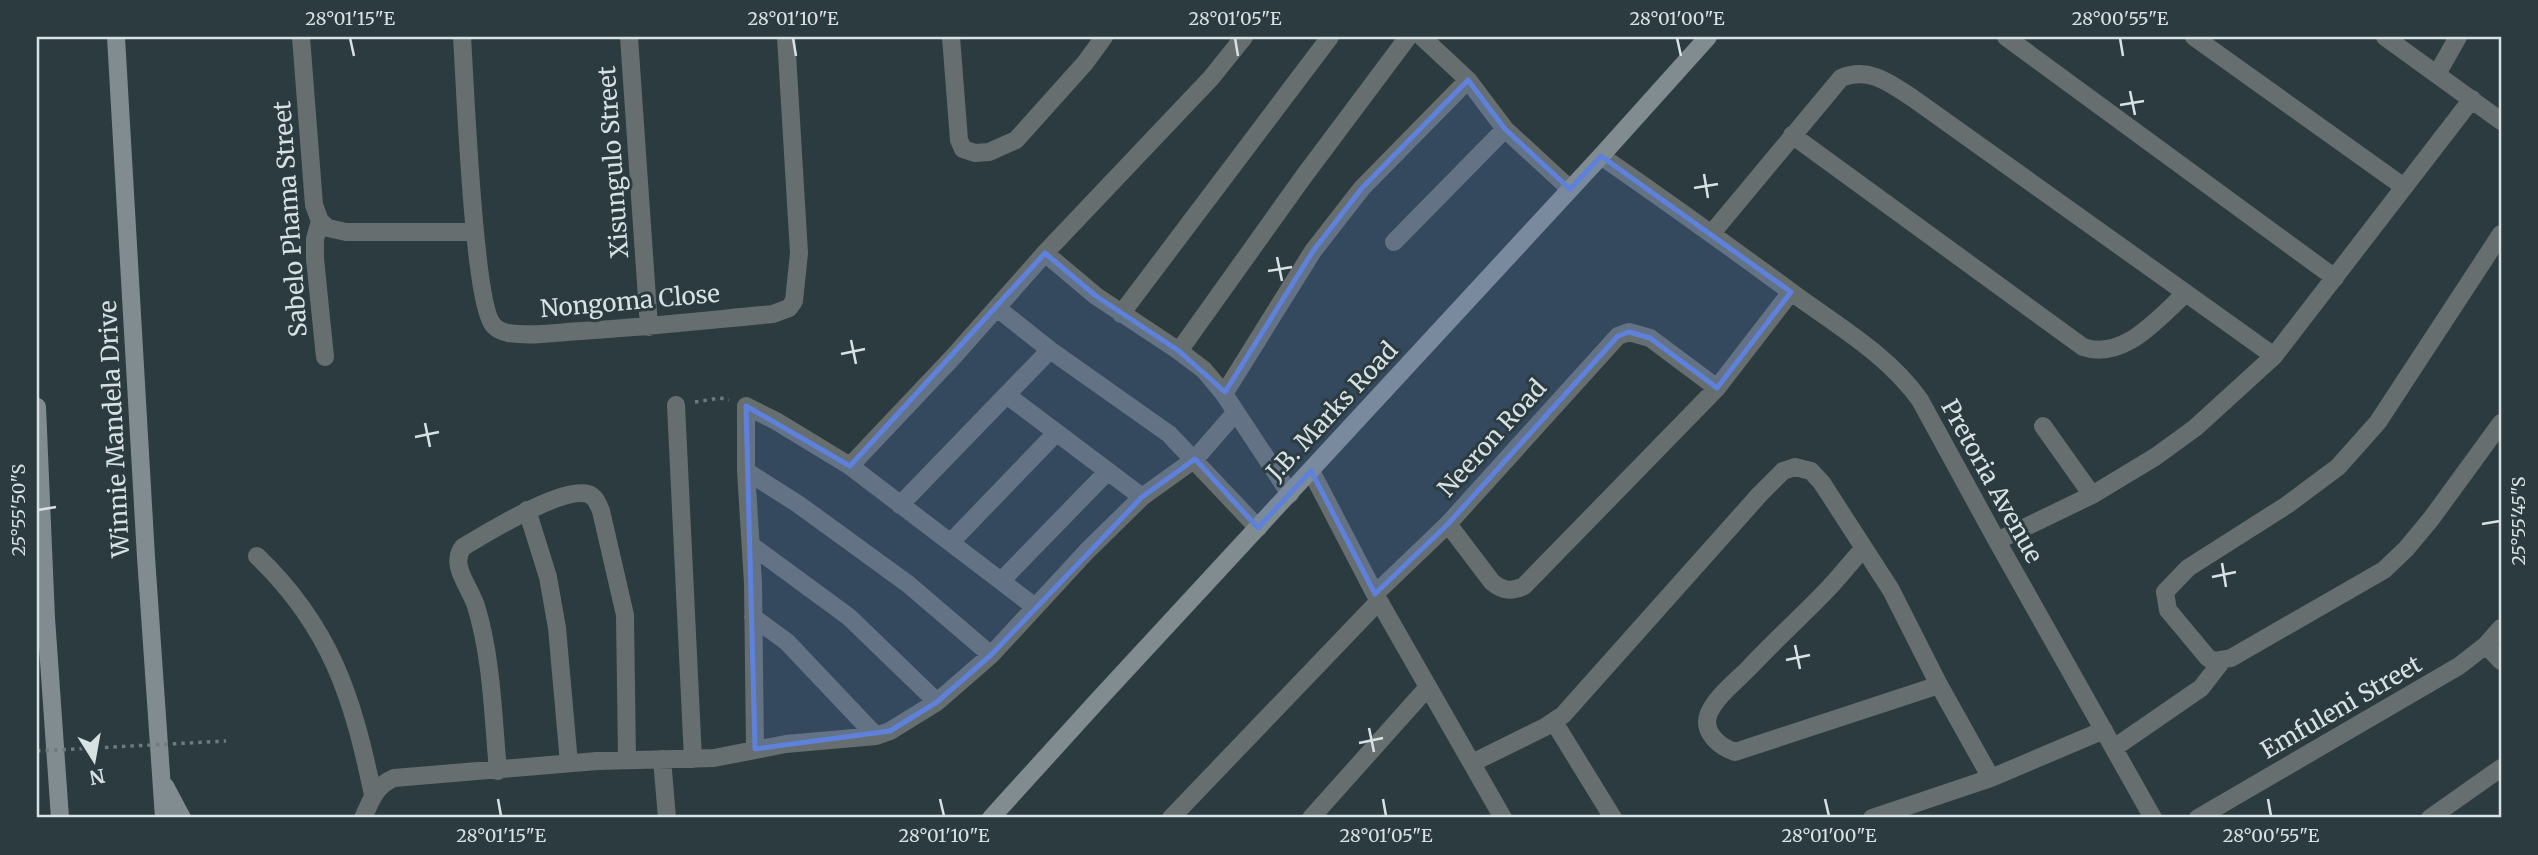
<svg xmlns="http://www.w3.org/2000/svg" width="2538" height="855" font-family="Merriweather,serif">
	<rect width="100%" height="100%" fill="#2b3b3f"/>
	<g fill="none" stroke-linecap="round" stroke-linejoin="round">
		<path stroke="#6d7b7e" stroke-width="3.5" stroke-dasharray="3.5 5" stroke-linecap="butt" d="M695 402 720 398 729 400"/>
		<path stroke="#666e70" stroke-width="18" d="M301 37 314 205 320 221 315 239V259L325 357
			M462 37C465 79 473 306 494 326 497 329 503 332 508 333 532 337 558 332 582 331 646 327 709 320 773 314L789 308 794 301 799 253 786 37
			M629 37 649 327
			M951 37 959 140 963 149 975 153 989 152 1016 140 1085 63 1104 37
			M1422 37 1468 80 1505 129 1570 189
			M2006 37 2335 278
			M2194 37 2404 187
			M2385 37 2501 121
			M2437 74 2458 37
			M1792 135 2083 347C2124 361 2158 318 2186 293
			M1601 156C1666 201 1730 247 1794 294 1838 326 1888 355 1920 400L1997 541 2153 818
			M320 221 328 228 346 232H474
			M1712 233 1841 78C1869 66 1891 84 1914 99L2274 356
			M2501 234 2378 422 2338 467 2287 505 2188 568 2165 592 2168 610 2208 658 2214 661 2231 658 2384 570 2406 549 2431 519 2501 423
			M1394 242 1505 129
			M1045 253 1096 296 1179 351 1204 370 1224 394 1290 494
			M997 308 1050 350 1169 434 1258 528
			M1121 314 1330 37
			M1179 351 1304 176 1408 37
			M1224 394 1313 251 1362 188 1468 80
			M1008 396 1142 497
			M676 405 693 759
			M2043 426 2092 495
			M850 466 954 356 1045 253 1211 78 1244 37
			M746 471 798 504 908 584 991 655
			M1311 471 1375 594 1503 818
			M900 505 1050 350
			M527 510 548 577 557 628 569 763
			M1448 524 1492 582C1503 591 1511 592 1524 586L1717 388 1791 292
			M1997 541 2092 495 2155 457 2195 428 2274 356 2472 99
			M951 542 1056 433
			M751 545 849 617 937 702
			M1863 549C1850 563 1838 579 1824 593 1799 619 1772 643 1748 669 1735 682 1717 696 1709 713 1701 732 1720 747 1735 752L1939 685
			M257 556C331 627 353 698 373 795
			M1002 580 1108 471
			M1375 594 1448 524 1618 336 1629 332 1650 338 1717 388
			M753 617 787 642 876 736
			M2486 645 2501 661
			M1554 722 1613 818
			M2114 748 2201 688 2222 661
			M755 749 753 583 746 471V406L776 421 850 466 1035 607
			M662 759 667 818
			M1472 763 1545 727 1563 715 1760 494 1783 471 1795 467 1811 471 1822 483 1891 590 1939 685 1991 778
			M498 771C493 717 492 658 476 606 470 587 449 565 463 547 487 533 562 486 588 494 596 497 598 504 601 511L625 615 627 760
			M363 818C371 801 375 786 394 778L597 761 714 758 786 744 876 736 890 731 937 702 991 655 1087 551 1142 497 1195 459 1236 412
			M1171 818 1379 601
			M1311 818 1428 687
			M1872 818 1991 778 2104 730
			M2198 818 2459 666 2486 645 2501 628
			M2430 818 2501 768"/>
		<path stroke="#808c8f" stroke-width="18" d="M116 37 146 557 164 818
			M37 407 46 618 60 818
			M165 786 182 818
			M991 818 1099 699 1601 156 1708 37"/>
		<path stroke="#6d7b7e" stroke-width="3.5" stroke-dasharray="3.5 5" stroke-linecap="butt" d="M37 751 226 741"/>
	</g>
	<path fill="#5e81dc" fill-opacity="0.2" stroke="#5e81dc" stroke-width="5" stroke-linejoin="round" d="M1468 80 1505 129 1570 189 1601 156 1791 292 1717 388 1650 338 1629 332 1618 336 1448 524 1375 594 1311 471 1258 528 1195 459 1142 497 991 655 937 702 890 731 755 749 746 406 850 466 1045 253 1096 296 1179 351 1225 392 1313 251 1362 188Z"/>
	<path fill="none" stroke="#d8e1e4" stroke-width="2.5" d="M350 38 354 56M793 38 796 56M1235 38 1238 56M1677 38 1681 56M2120 38 2123 56M2130 91 2135 115M2120 105 2144 101M1704 174 1708 198M1694 188 1718 184M1277 257 1282 281M1268 271 1292 267M851 340 856 364M841 354 865 349M425 423 430 447M415 437 439 432M38 510 56 507M2482 524 2500 521M2222 563 2226 587M2212 577 2236 572M1795 645 1800 669M1786 660 1810 655M1369 728 1374 752M1359 743 1383 738M498 799 501 816M940 799 944 816M1383 799 1386 816M1825 799 1829 816M2268 799 2271 816"/>
	<g text-anchor="middle" dominant-baseline="central" stroke-width="6" stroke-linejoin="round" paint-order="stroke">
		<g font-size="24" fill="#d8e1e4" stroke="#2b3b3f">
			<text transform="translate(613 162) rotate(-94)">Xisungulo Street</text>
			<text transform="translate(290 219) rotate(-94)">Sabelo Phama Street</text>
			<text transform="translate(630 301) rotate(-5)">Nongoma Close</text>
			<text transform="translate(1332 411) rotate(-47)">J.B. Marks Road</text>
			<text transform="translate(114 429) rotate(-93)">Winnie Mandela Drive</text>
			<text transform="translate(1492 438) rotate(-48)">Neeron Road</text>
			<text transform="translate(1992 481) rotate(61)">Pretoria Avenue</text>
			<text transform="translate(2341 707) rotate(-30)">Emfuleni Street</text>
		</g>
	</g>
	<rect width="2538" height="855" fill="none" stroke="#2b3b3f" stroke-width="77"/>
	<g transform="translate(94 760) rotate(169)" stroke="#2b3b3f" stroke-width="5" paint-order="stroke">
	<path d="M0-5L12 26L0 18L-12 26Z" fill="#d8e1e4"/>
	<text y="-10" font-size="19" font-weight="bold" text-anchor="middle" fill="#d8e1e4">N</text>
	</g>
	<rect x="38" y="38" width="2462" height="778" fill="none" stroke="#d8e1e4" stroke-width="2.5"/>
	<g font-size="18" text-anchor="middle" fill="#d8e1e4">
		<text x="350" y="25">28°01'15"E</text>
		<text x="793" y="25">28°01'10"E</text>
		<text x="1235" y="25">28°01'05"E</text>
		<text x="1677" y="25">28°01'00"E</text>
		<text x="2120" y="25">28°00'55"E</text>
		<text transform="translate(19 510) rotate(-90)" y="6">25°55'50"S</text>
		<text transform="translate(2519 521) rotate(-90)" y="6">25°55'45"S</text>
		<text x="501" y="842">28°01'15"E</text>
		<text x="944" y="842">28°01'10"E</text>
		<text x="1386" y="842">28°01'05"E</text>
		<text x="1829" y="842">28°01'00"E</text>
		<text x="2271" y="842">28°00'55"E</text>
	</g>
</svg>
